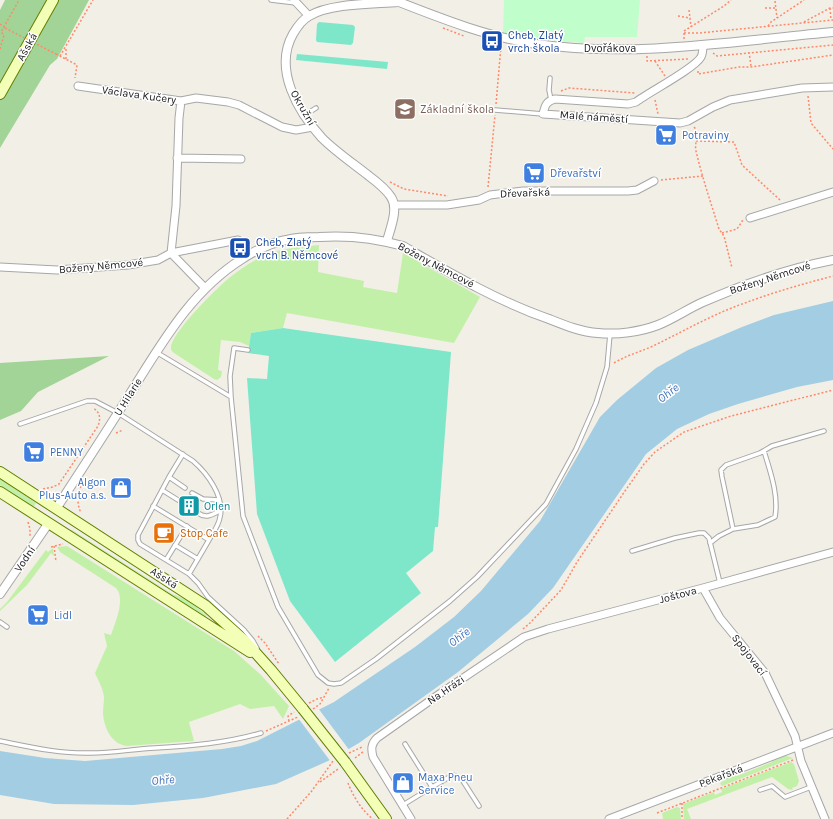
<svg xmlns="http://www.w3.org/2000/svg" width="833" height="819" font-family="Karla,sans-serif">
	<rect width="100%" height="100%" fill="#f2efe6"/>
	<path fill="#c3f0a8" d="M319 245 318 272 364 281 363 287 397 293 403 253 480 297 454 343 287 313 283 328 251 333 249 346 240 342 221 340 218 370 222 371 221 377 217 380 214 379 174 353C172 351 171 351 171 348 171 333 217 288 229 278 240 269 253 261 265 255 282 248 301 247 319 245Z
		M0 478 36 503 33 508 0 485Z
		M70 530H72L172 594 188 600 207 616 205 617 202 616Z
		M67 546 234 651 260 674 289 706 283 719 274 706 250 709 240 704 189 722 194 741 126 746C111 743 104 728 103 713 103 707 104 702 104 697 103 688 98 680 95 673L107 646 104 633 111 635C115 622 126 599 116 588L60 552 57 547Z
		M53 548 54 556 51 553 27 585 0 611V609L7 602 46 550 48 552Z
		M784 755 793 758 722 786 721 785 720 783 730 776H737L772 762 774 759Z
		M791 762 794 764 799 781 797 786 792 788 793 790 788 789 772 777 687 809 691 819H684L683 804 714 792 715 795 722 792 721 789Z
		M677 807 680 808 681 819H663L662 813Z"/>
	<path fill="#a2d497" d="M5 0H89L57 59 50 65 0 148V10Z
		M109 356 38 392 21 411 0 420V363Z"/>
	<path fill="#c0fecc" d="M504 0H640L637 37H585L584 43 503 36Z"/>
	<path fill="#7ee7ca" d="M319 22 353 25 355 27 353 43 351 45 317 42 316 40 317 24Z
		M297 54 388 62 387 69 296 60Z
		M283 328 451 352 438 527H435L433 551 406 573 421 593 335 662 290 601 257 514 247 378 267 379 269 356 248 353 251 333Z"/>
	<path fill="#a3cde3" d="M833 301V380L797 387 738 404 709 414 677 429 646 454 553 588 528 614 458 672 359 743 328 761 276 784 203 798 133 805 54 804 0 795V751L45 758 85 761 222 749 241 746 257 741 334 702 415 647 454 617 481 591 540 521 600 417 617 400 656 368 688 350 742 327 774 315Z"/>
	<path fill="#f2efe6" d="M318 708 350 751 331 762 298 718Z"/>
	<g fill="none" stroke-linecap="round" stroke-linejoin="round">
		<g stroke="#a7a7a7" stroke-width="5.5">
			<path id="service" d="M271 0 296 3
				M550 78 549 90 551 100
				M495 110 543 114
				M305 115 316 108
				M156 352 231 397 230 376 234 348 248 350
				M231 397 243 516 278 607 318 675 328 683 334 684 341 683 376 659 450 601 477 577 546 504 576 449 596 403 607 367 610 334
				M20 424 87 401H95L118 413 193 461C207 473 225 497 220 517 219 525 213 533 209 540L153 506
				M183 454 169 477 138 535V540L140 544 189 574 198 583 208 597 244 630 253 641 257 648
				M169 477 185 488
				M162 490 178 500
				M192 493 203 499 219 500
				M198 513C206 519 212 515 221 510
				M733 529 758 525 775 517C779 495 770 471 764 451
				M710 543 719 536 733 529 722 477 721 470 726 465 760 453 772 446 824 431
				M175 545 198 559
				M632 551 675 538 699 533H704L709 538 720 583
				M166 560 187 526
				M189 574 209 540
				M0 622 7 627
				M0 741C30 747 60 754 91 753 112 753 134 749 155 748 190 746 227 743 261 733
				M405 744 432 787
				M760 790 772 786 785 797 811 787
				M403 805 432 787 453 775 461 778 479 806"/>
		</g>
		<g stroke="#a7a7a7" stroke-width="9">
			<path id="minor" d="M294 0 309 16
				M703 45C703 49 703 53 701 57 694 69 649 92 636 102L628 104 555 99C546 101 545 106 543 114L680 123 688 121 713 107 730 100 802 88 833 87
				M78 86 181 101 196 98 228 102 239 105 282 127 296 130 313 127
				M181 101 179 118 176 206 171 253 238 240
				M177 158 241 159
				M394 205H447L479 200 490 195 523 191H628L637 190 654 181
				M750 218 833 192
				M0 267 57 270 128 265 158 260 171 253 205 288
				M703 588 720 618 765 673 795 736 801 761 825 819
				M411 819 373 757C371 749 371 744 377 738L438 695 524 637 548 629 703 588 833 552
				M609 819 833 733"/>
		</g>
		<g stroke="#a7a7a7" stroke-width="10">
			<path id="tertiary" d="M394 0C440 18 487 37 536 44 633 58 736 41 833 32
				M387 241C390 229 399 209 391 197 386 189 377 182 369 176 354 164 336 152 322 138 298 112 273 69 293 34 297 27 302 20 309 16 330 3 374 4 398 2
				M56 509C81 470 107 431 131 392 162 343 191 291 242 259 256 250 270 243 286 240 297 237 308 237 319 237 347 235 375 238 403 246 450 273 497 301 549 319 564 325 581 332 598 333 617 335 640 332 658 325 673 319 686 310 701 303 744 284 787 269 833 260
				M0 594 48 524"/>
		</g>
		<g stroke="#637f00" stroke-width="12">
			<path id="secondary" d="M0 94 53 0
				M0 472 206 606 245 641 271 670 303 709
				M0 492 250 652
				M345 762 386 819"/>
		</g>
		<path stroke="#ff896a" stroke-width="1.5" stroke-dasharray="2 2" stroke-linecap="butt" d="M775 1 777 18
			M765 8H775
			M830 8 831 20
			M689 10 691 27
			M678 16 690 18
			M804 22 830 8H833
			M0 24 5 28
			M768 26 771 22 804 0
			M443 28 464 36
			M684 33H699L833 20
			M684 39V31L724 6 731 0
			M0 49 4 35 1 32 19 0
			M749 52 751 66
			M713 53 717 56 833 45
			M56 54 77 65 75 78
			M60 56 93 0
			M647 56V61L688 59
			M66 59V47
			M655 61 665 76
			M698 71V74L739 67H751L833 55
			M561 91 569 88 635 93
			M808 96 811 123 833 149
			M655 100 658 114
			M496 104 501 46
			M694 127C700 133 694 143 696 151 702 177 711 203 719 229L724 236 732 268
			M696 141 734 142 742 165 780 200
			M661 180 703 176
			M390 182 404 189 448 196
			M488 187 495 115
			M722 233 737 229 743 220
			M614 363C627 355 640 352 653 346 684 331 713 314 745 303 774 292 803 284 833 276
			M116 433 123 430
			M81 486C77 496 77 504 81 513
			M43 489 53 487 59 484 98 426C101 418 100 412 93 408
			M28 522 30 529V536
			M54 546 56 562
			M51 547 63 544
			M523 629 530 623 561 590 577 562 625 491 644 464 655 452 684 432 731 416 833 390
			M258 636 265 643 279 664
			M309 703 317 699 324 697
			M313 709 320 704 329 688
			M289 721 288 716 294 712
			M266 731 298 717
			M349 753 362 747
			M355 758 364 751
			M320 782 338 769
			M348 783C353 796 362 811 373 819
			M682 803V819
			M657 813 793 760
			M287 819 311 792 333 761"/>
		<use href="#service" stroke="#fff" stroke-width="3.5"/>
		<use href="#minor" stroke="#fff" stroke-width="7"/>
		<use href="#tertiary" stroke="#fff" stroke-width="8"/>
		<use href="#secondary" stroke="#f3ffb7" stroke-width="10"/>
		<g stroke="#637f00" stroke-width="12" stroke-linecap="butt">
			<path id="secondary-bridge" d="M303 709 345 762"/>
		</g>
		<path stroke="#ff896a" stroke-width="1.5" stroke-dasharray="2 2" stroke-linecap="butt" d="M5 28 56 54"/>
		<use href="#secondary-bridge" stroke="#f3ffb7" stroke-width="10"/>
	</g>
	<defs>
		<g id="bus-square" transform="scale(1.15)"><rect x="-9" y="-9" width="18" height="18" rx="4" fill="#1a4fb4" stroke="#fff"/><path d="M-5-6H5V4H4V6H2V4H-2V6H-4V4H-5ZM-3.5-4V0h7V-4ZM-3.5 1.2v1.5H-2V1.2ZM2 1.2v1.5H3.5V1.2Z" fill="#fff"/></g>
		<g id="school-square" transform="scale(1.15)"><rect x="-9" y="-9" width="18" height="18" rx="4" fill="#8d6e63" stroke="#fff"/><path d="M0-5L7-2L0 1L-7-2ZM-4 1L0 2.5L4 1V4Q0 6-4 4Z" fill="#fff"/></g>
		<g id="supermarket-square" transform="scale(1.15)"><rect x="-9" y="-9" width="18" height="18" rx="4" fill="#3f7fe0" stroke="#fff"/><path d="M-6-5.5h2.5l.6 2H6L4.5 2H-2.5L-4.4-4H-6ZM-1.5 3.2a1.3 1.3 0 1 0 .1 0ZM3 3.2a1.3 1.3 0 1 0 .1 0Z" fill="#fff"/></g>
		<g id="shop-square" transform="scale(1.15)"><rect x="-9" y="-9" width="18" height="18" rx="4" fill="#3f7fe0" stroke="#fff"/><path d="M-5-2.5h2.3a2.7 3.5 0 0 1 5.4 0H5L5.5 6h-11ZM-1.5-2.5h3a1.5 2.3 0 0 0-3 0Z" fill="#fff"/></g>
		<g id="building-square" transform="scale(1.15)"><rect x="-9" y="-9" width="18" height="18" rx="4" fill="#0f9aa8" stroke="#fff"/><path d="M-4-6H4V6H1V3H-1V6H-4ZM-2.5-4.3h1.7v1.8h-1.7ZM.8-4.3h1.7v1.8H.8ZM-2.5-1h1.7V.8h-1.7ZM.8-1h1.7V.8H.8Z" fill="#fff"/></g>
		<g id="cafe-square" transform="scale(1.15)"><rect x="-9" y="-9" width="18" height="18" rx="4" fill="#e8710a" stroke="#fff"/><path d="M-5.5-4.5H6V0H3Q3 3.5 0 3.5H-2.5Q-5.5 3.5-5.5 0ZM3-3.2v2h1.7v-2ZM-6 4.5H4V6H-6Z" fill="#fff"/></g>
	</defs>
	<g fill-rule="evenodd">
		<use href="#bus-square" x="492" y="41"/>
		<use href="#school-square" x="405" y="109"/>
		<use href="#supermarket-square" x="666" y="135"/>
		<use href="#supermarket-square" x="534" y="173"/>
		<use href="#bus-square" x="240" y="248"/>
		<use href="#supermarket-square" x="34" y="452"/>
		<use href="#shop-square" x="121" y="488"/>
		<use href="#building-square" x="189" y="506"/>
		<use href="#cafe-square" x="164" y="533"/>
		<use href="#supermarket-square" x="38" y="615"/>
		<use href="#shop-square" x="403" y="783"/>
	</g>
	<g text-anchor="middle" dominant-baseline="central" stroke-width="3" stroke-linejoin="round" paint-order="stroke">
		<g font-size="11" fill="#164399" stroke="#fff" text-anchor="start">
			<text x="508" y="35">Cheb, Zlatý<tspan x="508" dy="13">vrch škola</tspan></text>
			<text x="256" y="242">Cheb, Zlatý<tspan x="256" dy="13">vrch B. Němcové</tspan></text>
		</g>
		<g font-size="11" fill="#202020" stroke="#fff">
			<text transform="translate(27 47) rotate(-61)">Ašská</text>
			<text x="610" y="48">Dvořákova</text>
			<text transform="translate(139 95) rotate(8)">Václava Kučery</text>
			<text transform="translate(303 108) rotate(60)">Okružní</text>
			<text transform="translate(594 117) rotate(4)">Malé náměstí</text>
			<text transform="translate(525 193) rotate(-2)">Dřevařská</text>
			<text transform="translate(436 265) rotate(28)">Boženy Němcové</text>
			<text transform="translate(101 266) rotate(-5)">Boženy Němcové</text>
			<text transform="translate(770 278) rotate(-18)">Boženy Němcové</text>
			<text transform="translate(128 397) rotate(-58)">U Hilarie</text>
			<text transform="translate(25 559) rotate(-56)">Vodní</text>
			<text transform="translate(164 578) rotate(33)">Ašská</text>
			<text transform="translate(678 595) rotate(-15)">Joštova</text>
			<text transform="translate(749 655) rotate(52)">Spojovací</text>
			<text transform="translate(446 690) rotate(-34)">Na Hrázi</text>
			<text transform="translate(721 776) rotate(-21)">Pekařská</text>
		</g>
		<g font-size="11" fill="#785e54" stroke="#fff" text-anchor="start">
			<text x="420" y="109">Základní škola</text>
		</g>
		<g font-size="11" fill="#366cbe" stroke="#fff" text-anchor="start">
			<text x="682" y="135">Potraviny</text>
			<text x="550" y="173">Dřevařství</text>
			<text x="50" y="452">PENNY</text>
			<text x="106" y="482" text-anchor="end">Algon<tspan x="106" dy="13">Plus-Auto a.s.</tspan></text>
			<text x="54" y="615">Lidl</text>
			<text x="418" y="777">Maxa Pneu<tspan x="418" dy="13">Service</tspan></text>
		</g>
		<g font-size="11" fill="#0d838f" stroke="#fff" text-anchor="start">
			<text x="204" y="506">Orlen</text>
		</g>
		<g font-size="11" fill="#c56008" stroke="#fff" text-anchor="start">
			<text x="180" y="533">Stop Cafe</text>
		</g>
		<g font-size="12" font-style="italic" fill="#4371ba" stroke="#fff">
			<text transform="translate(668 393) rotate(-37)">Ohře</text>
			<text transform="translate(459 637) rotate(-37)">Ohře</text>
			<text transform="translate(163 780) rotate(-5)">Ohře</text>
		</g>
	</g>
</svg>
